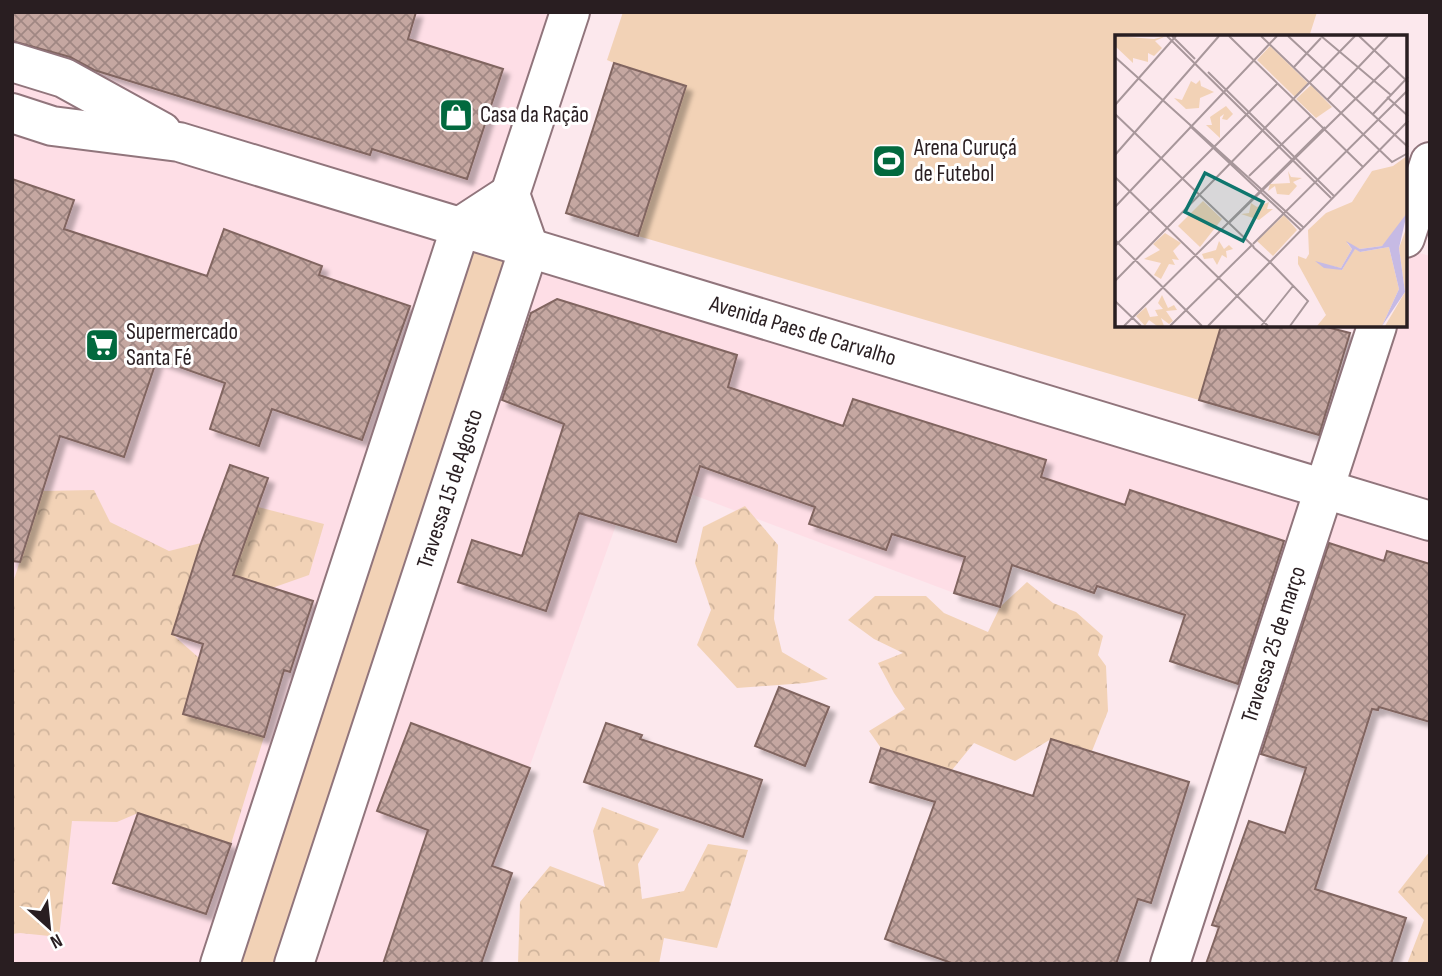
<svg xmlns="http://www.w3.org/2000/svg" width="1442" height="976" font-family="'Sofia Sans Condensed',sans-serif">
	<defs>
		<pattern id="forest-crowns" width="20" height="18" patternUnits="userSpaceOnUse" patternTransform="scale(1.75)"><rect width="20" height="18" fill="#f2d2b6"/><path d="M2 6a3 3 0 1 1 6 0M12 15a3 3 0 1 1 6 0" fill="none" stroke="#d0b49c"/></pattern>
		<pattern id="building-cross-hatch" width="8" height="8" patternUnits="userSpaceOnUse" patternTransform="scale(1.75)"><rect width="8" height="8" fill="#c5a7a1"/><path d="M0 0l8 8M0 8l8-8" fill="none" stroke="#a08783"/></pattern>
		<filter id="shadow"><feDropShadow dx="6" dy="6" stdDeviation="2" flood-color="#0004"/></filter>
	</defs>
	<rect width="100%" height="100%" fill="#fce8ed"/>
	<path fill="#fedee6" d="M12 12H573L499 238 1324 488 1377 326H1405V249L1430 256V722L1381 702 1378 710 1335 696 1332 706 1233 675 1231 681 1170 661 1185 615 1098 586 1094 593 1012 566 1000 607 954 593 691 494 676 542 616 525 459 964H12Z"/>
	<path fill="#f2d2b6" d="M623 12H1317L1309 37H1116V326H1221L1199 400 638 236 614 63 607 60Z
		M461 226 529 248 294 964H220Z"/>
	<path fill="url(#forest-crowns)" d="M94 490 110 522 169 551 201 543 239 557 258 507 324 524 309 575 272 588 172 634 199 658 183 714 264 737 231 844 138 813 117 822 72 821 59 937 20 933 12 934V586L42 491Z
		M745 506 778 545 774 619 782 652 828 679 805 683 737 688 697 645 711 610 695 563 703 527Z
		M1027 582 1053 603 1076 612 1103 636 1098 655 1106 666 1108 711 1092 751 1051 739 1015 761 974 743 952 770 881 748 869 731 905 709 894 693 878 663 903 653 874 639 848 620 875 596H926L944 613 988 632 1000 607Z
		M602 807 659 829 638 864 642 899 684 891 708 844 748 850 717 948 664 938 659 964H518L520 902 550 866 605 887 593 831Z
		M1430 851V964H1407L1424 920 1398 892Z"/>
	<path fill="url(#building-cross-hatch)" stroke="#816560" stroke-width="2" filter="url(#shadow)" d="M12 12H416L408 39 503 69 467 179 372 149 370 155 94 70 70 57 12 41Z
		M614 63 686 86 638 236 566 213Z
		M12 179 74 200 64 229 207 276 224 229 322 266 319 275 410 306 362 440 272 409 259 446 210 429 225 383 157 359 124 457 60 436 20 562 12 561Z
		M557 299 737 355 728 387 843 426 853 399 1046 460 1041 477 1125 505 1130 490 1284 541 1238 684 1170 661 1185 615 1097 586 1094 593 1012 565 1000 607 954 593 965 557 892 534 886 550 809 524 815 507 700 466 676 542 579 513 546 611 458 582 472 540 522 556 564 424 502 400 531 313Z
		M1221 326H1323L1350 333 1319 435 1199 400Z
		M230 465 268 478 233 575 313 601 290 672 284 670 264 737 183 714 203 644 172 634 200 546Z
		M1329 543 1384 561 1387 551 1430 564V722L1379 707 1378 710 1372 709 1315 889 1406 918 1391 964H1206L1219 927 1212 925 1249 821 1285 833 1306 768 1261 754Z
		M779 687 829 707 805 766 755 746Z
		M411 723 530 768 492 866 512 873 481 964H383L428 830 377 811Z
		M606 723 642 735 640 739 762 780 743 837 584 782Z
		M1051 739 1189 782 1151 903 1138 899 1116 964H954L885 939 935 802 870 782 881 748 1033 796Z
		M138 813 231 844 206 914 113 883Z"/>
	<g fill="none" stroke-linecap="round" stroke-linejoin="round">
		<g stroke="#91757c" stroke-width="42">
			<g id="street">
				<path d="M1405 238 1430 162"/>
				<path d="M220 964 461 226 510 194"/>
				<path id="s1" d="M294 964 529 248 510 194 570 12"/>
				<path id="s2" d="M1170 964 1377 326"/>
			</g>
		</g>
		<g stroke="#91757c" stroke-width="42">
			<g id="primary">
				<path d="M12 62 64 78 162 132"/>
				<path id="s3" d="M12 113 52 126 179 142 1430 521"/>
			</g>
		</g>
		<use href="#street" stroke="#fff" stroke-width="38"/>
		<use href="#primary" stroke="#fff" stroke-width="38"/>
	</g>
	<defs>
		<g id="shop-square" transform="scale(1.75)"><rect x="-9" y="-9" width="18" height="18" rx="4" fill="#02693e" stroke="#fff"/><path d="M-5-2.5h2.3a2.7 3.5 0 0 1 5.4 0H5L5.5 6h-11ZM-1.5-2.5h3a1.5 2.3 0 0 0-3 0Z" fill="#fff"/></g>
		<g id="stadium-square" transform="scale(1.75)"><rect x="-9" y="-9" width="18" height="18" rx="4" fill="#02693e" stroke="#fff"/><path d="M0-5a6.5 5 0 1 0 0 10a6.5 5 0 1 0 0-10ZM-3.5-1.8h7v3.6h-7Z" fill="#fff"/></g>
		<g id="supermarket-square" transform="scale(1.75)"><rect x="-9" y="-9" width="18" height="18" rx="4" fill="#02693e" stroke="#fff"/><path d="M-6-5.5h2.5l.6 2H6L4.5 2H-2.5L-4.4-4H-6ZM-1.5 3.2a1.3 1.3 0 1 0 .1 0ZM3 3.2a1.3 1.3 0 1 0 .1 0Z" fill="#fff"/></g>
	</defs>
	<g fill-rule="evenodd">
		<use href="#shop-square" x="456" y="115"/>
		<use href="#stadium-square" x="889" y="161"/>
		<use href="#supermarket-square" x="102" y="345"/>
	</g>
	<g text-anchor="middle" dominant-baseline="central" stroke-width="6" stroke-linejoin="round" paint-order="stroke">
		<g font-size="23" fill="#291e21" stroke="#fff" text-anchor="start">
			<text x="480" y="115">Casa da Ração</text>
			<text x="914" y="148">Arena Curuçá<tspan x="914" dy="26">de Futebol</tspan></text>
			<text x="126" y="332">Supermercado<tspan x="126" dy="26">Santa Fé</tspan></text>
		</g>
		<g font-size="23" fill="#291e21" stroke="#fff">
			<text stroke="none"><textPath href="#s3" startOffset="822">Avenida Paes de Carvalho</textPath></text>
			<text stroke="none"><textPath href="#s1" startOffset="500">Travessa 15 de Agosto</textPath></text>
			<text stroke="none"><textPath href="#s2" startOffset="336">Travessa 25 de março</textPath></text>
		</g>
	</g>
	<g transform="translate(1115 35)">
		<rect width="292" height="292" fill="#fce8ed"/>
		<path d="M88 166 107 184 85 212 63 191Z" fill="#f2d2b6"/>
		<path d="M0 1 39 4 51 1 40 6 47 13 39 21 33 18V27L18 23V28L0 11ZM85 45 86 51 99 57 85 63 84 73 71 74 59 63 67 65 76 46 81 49ZM196 50 217 72 201 83 181 64ZM111 71 118 79 112 85 107 84 109 79 105 82V103L91 90H97L95 82ZM173 136 176 142 187 143 178 147 182 151 174 160 162 159 160 151 153 156 155 149 175 148ZM154 167 152 174H158L144 185 126 179 134 178 136 168 142 172ZM169 180 182 195 158 221 142 206ZM50 198 66 208 58 216 64 225 57 224 60 230 54 229 46 244 39 240 46 228 29 224 45 215 38 209ZM104 206 109 214 114 210 118 214 111 216 112 223 107 220 102 230 98 223 89 224 87 219 101 215ZM47 260 53 273 59 270 62 275 51 276 58 286 54 289 46 283 49 291H42L34 285 30 291 21 281 31 272 35 282 43 281 40 275 48 274 43 268Z" fill="#f2d2b6"/>
		<path d="M292 121V178L274 205 267 211 245 214 232 208 237 214 226 233 208 229 227 235 240 213 245 217 274 212 284 254 267 291H202L211 280 183 229V221L191 224 194 219 193 195 211 178 237 167 257 136 278 131ZM292 191V291H270L290 257 284 213Z" fill="#f2d2b6"/>
		<path d="M155 11 193 48 180 62 142 25Z" fill="#f2d2b6"/>
		<path d="M292 178 284 213 290 257 267 291 284 254 274 212 245 217 240 214 227 235 209 233 200 226 226 233 237 214 231 206 245 214 267 211Z" fill="#c6bae4"/>
		<path fill="none" stroke="#a8979b" stroke-width="2" d="M52 1 216 163M57 1 80 24M114 1 248 132M146 1 277 127 293 118M173 1 293 112M206 1 276 60M244 1 293 47M0 22 188 192M179 32 206 3M93 37 219 161M272 62 293 81M212 65 273 1M0 70 61 1M0 79 139 212M258 79 293 42M75 91 186 195M0 120 104 1M134 141 196 81M0 142 153 291M0 172 162 1M114 188 275 30M0 205 87 291M138 209 293 55M0 211 163 48M0 246 240 1M0 266 26 291M9 291 210 92M55 291 137 210M93 291 155 227 138 212M146 291 178 251M175 291 193 266 155 227 293 86"/>
		<path fill="#0f766e" fill-opacity="0.15" stroke="#0f766e" stroke-width="3.5" d="M90 138 148 167 128 206 70 177Z"/>
		<rect width="292" height="292" fill="none" stroke="#291e21" stroke-width="3.5"/>
	</g>
	<rect width="1442" height="976" fill="none" stroke="#291e21" stroke-width="28"/>
	<g transform="translate(49 927) rotate(153)" stroke="#ffffff" stroke-width="5" paint-order="stroke">
	<path d="M0-5L12 26L0 18L-12 26Z" fill="#291e21"/>
	<text y="-10" font-size="19" font-weight="bold" text-anchor="middle" fill="#291e21">N</text>
	</g>
</svg>
